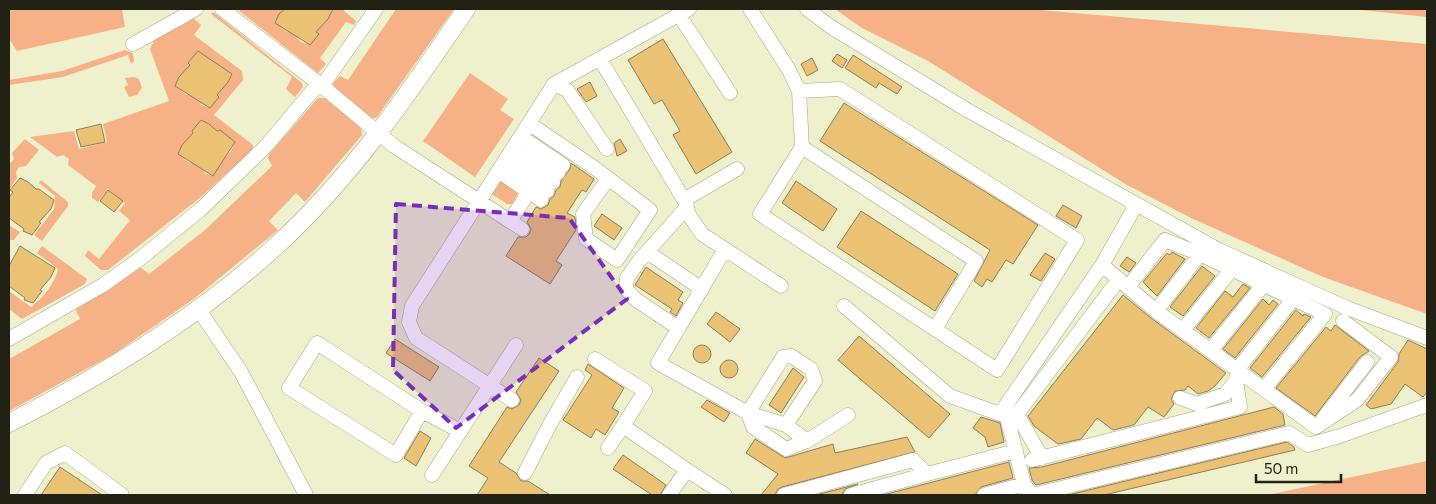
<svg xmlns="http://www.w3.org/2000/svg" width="1436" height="504" font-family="Commissioner,sans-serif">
	<rect width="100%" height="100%" fill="#eff1cc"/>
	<path fill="#f6b286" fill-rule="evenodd" d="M9 9H122L125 27 17 51 9 39Z
		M237 9H285L279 14 276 23 287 32 289 29 301 42 310 45 318 34 316 31 328 19 332 11 327 9H342L356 21 354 25 346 22 320 58 326 64 318 73Z
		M396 9H454L377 117 372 119 334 87 333 83 340 76 348 80Z
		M835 9H1029L1427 44V314L1323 277 1191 218 1127 185 928 61 862 28Z
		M1352 9H1427V17Z
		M213 12 302 83 303 87 295 97 286 89 292 77 211 14Z
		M193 18 201 25 194 35 242 71 243 80 214 115 253 145V149L201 197 108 270H101L85 256 88 250 99 259 130 220 119 211 125 203 108 189 98 202 92 198V193L96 186 68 165 69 159 63 155 57 157 30 137 74 131 79 149 107 142 103 124 169 101 150 49 155 39ZM198 52 232 74C227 85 216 94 210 108L201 105 202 103 189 92 187 95 175 86 179 78 191 65ZM201 120 235 142 231 151 219 163 221 165 215 170 213 176 204 173 205 171 192 160 190 163 184 159 194 134 192 131Z
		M125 50 133 53 134 61 131 64 128 55 63 77 9 85V80L62 71Z
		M470 73 508 99 500 110 514 119 475 177 423 141Z
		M134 77 139 79 142 88 137 95 129 97 124 87 128 85 125 78Z
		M318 98H325L361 126 362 135 305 202 296 193 269 221 278 230 195 298 114 354 9 411V359L80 319 76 311 77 308 140 267 149 274 205 230 272 166 268 158 269 154Z
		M25 139 39 150 26 166 19 167 16 172 17 178 9 190V165L14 159 12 153Z
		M498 178 519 192 512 204H507L492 194V188Z
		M41 180 68 202V206L42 241 34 235 54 209 55 196 39 183Z
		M9 225 20 232 14 240H9Z
		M42 246 87 279 85 284 22 319 9 309V291L31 307C43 298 55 283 58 269L37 253Z
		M1427 461V495H1268Z"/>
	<path fill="#ebc173" stroke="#8e7d5e" d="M285 9H333L328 19 316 32 319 34 310 45 275 23 279 14Z
		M663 39 732 152 696 174 673 135 680 131 662 100 654 104 628 60Z
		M198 51 232 74 228 82 217 95 219 97 210 108 175 86 179 77 190 65 188 63Z
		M837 54 847 60 842 68 832 61Z
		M853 55 902 87 897 94 879 83 876 88 845 68Z
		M812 58 818 70 807 76 801 64Z
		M590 82 597 96 586 102 577 89Z
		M844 103 1038 225 1013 264 1006 260 992 282 987 279 982 287 974 281 990 250 820 141Z
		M201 120 209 124 217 131 220 130 235 142 213 176 178 154 182 145 193 133 192 131Z
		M101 124 105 142 81 147 76 130Z
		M620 139 627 151 617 156 614 143Z
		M571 163 594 179 586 192 582 190 567 213 575 217 576 230 556 261 562 265 550 284 506 256 518 237H526L529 234 531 229 527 222 536 207 541 209 548 205 550 199 554 196 556 190 560 187 561 181 570 169Z
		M20 178 28 182 36 189H39L54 200 51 209 39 222 41 223 32 235 23 231 24 229 9 218V197L13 192 10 190Z
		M796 181 837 209 823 231 782 203Z
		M108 190 123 201 114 212 100 201Z
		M1063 205 1082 216 1076 228 1056 216Z
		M861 211 958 274 935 311 837 247Z
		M602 214 622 228 614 240 594 226Z
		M20 246 55 268 51 277 40 290 42 291 33 303 24 300 25 298 9 286V266Z
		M1172 252 1185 259 1157 296 1143 282 1167 253 1170 255Z
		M1045 253 1055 259 1041 281 1030 275Z
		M1127 257 1136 263 1129 272 1120 266Z
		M1202 266 1215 276 1183 316 1170 307Z
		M646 267 683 292 678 300 683 303 676 316 670 312 672 309 635 285Z
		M1243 284 1250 288 1209 338 1196 328 1225 291 1233 297Z
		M1123 295 1151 318 1226 373 1215 386 1208 391 1198 394 1188 386 1185 390 1175 391 1171 399 1174 404 1164 417 1148 407 1134 425 1113 430 1097 418 1081 439 1058 444 1034 426 1028 416Z
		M1263 299 1269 305 1273 300 1278 304 1235 358 1223 349Z
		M1296 310 1303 316 1304 314 1311 317 1262 377 1250 368Z
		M716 312 740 329 730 342 707 324Z
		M1335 325 1369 351 1360 357 1315 416 1276 388 1326 327 1331 331Z
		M859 336 950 414 929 438 838 360Z
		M395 339 439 367 430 381 386 353Z
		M1408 340 1427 349V392L1423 397 1405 384 1391 404 1371 409 1366 405 1398 362 1399 354Z
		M693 354a9 9 0 1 1 18 0a9 9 0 1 1-18 0Z
		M539 358 559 371 499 462 516 473 521 481H528L550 495H477L488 478 469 466 507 407 512 409 519 405 521 400 516 392Z
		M720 369a9 9 0 1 1 18 0a9 9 0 1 1-18 0Z
		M588 364 624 388 612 408 619 412 605 435 596 429 591 438 563 420 592 375 585 370Z
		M793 368 804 377 781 413 769 405Z
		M707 400 730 413 724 422 701 407Z
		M1274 407 1283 414 1285 425 1036 485 1032 480 1029 468 1042 467Z
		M981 417 1000 423 1004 442 988 447 985 437 973 428Z
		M420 431 431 438 416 466 404 458Z
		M907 437 915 452 782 487 778 489 775 495H761L778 474 746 453 755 439 785 458 833 444 835 453Z
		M1287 442 1294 447 1295 450 1104 495H1068Z
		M623 455 666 485 660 495H652L613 469Z
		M1009 462 1013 478 981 487 975 495H883Z
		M60 467 102 495H41Z
		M858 484 845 489 842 495H816Z"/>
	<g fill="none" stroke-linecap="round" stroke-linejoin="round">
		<g stroke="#a5a784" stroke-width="15">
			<path id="minor" d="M222 9 322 86 394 146 522 229
				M750 9 789 70 799 91 802 147 976 261 935 329
				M807 9 831 27 967 110 1219 250 1347 308 1427 338
				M679 15 730 93
				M133 44 196 9
				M600 59 684 200 737 169
				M554 84 567 90 607 149
				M322 86 376 9
				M799 91 840 89 1077 240 997 370 760 214 802 147
				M530 124 596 169 650 210 617 260 586 239 583 214 608 179
				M521 137 563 165
				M510 153 553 182
				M526 153 558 173
				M504 162 547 191
				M498 171 541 200
				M685 200 689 215 702 234 781 286
				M510 221 529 192
				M725 249 658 363 748 413 786 425 807 441 848 415
				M647 252 702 289
				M1102 265 1156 311 1316 427
				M1128 287 1165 240 1200 254 1325 314 1264 389
				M844 306 950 396 1000 414 1102 265 1136 205
				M199 310 241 372 306 495
				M1156 311 1200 254
				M678 328 635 299 626 289 627 278 639 261 687 207
				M1183 330 1232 269
				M9 339 103 285 141 258 200 210 266 146 319 83
				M1211 350 1264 284
				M595 359 645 391 623 426 687 470
				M1180 398 1197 404 1225 394 1236 381 1237 370 1294 298
				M512 400 416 338 409 322 412 306 554 84 689 9
				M1005 409 1024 484 1032 495
				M422 411 396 455 289 388 317 343 422 411 460 431
				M1323 419 1367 362
				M786 425 815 381 811 369 791 356 783 357 748 413 753 427 786 449 807 441
				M1316 427 1357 400 1391 357 1343 321
				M608 448 623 426
				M1042 458 1017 414 1119 279
				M1032 460 1240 407 1236 381
				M525 473 550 424 577 377
				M432 475 516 345
				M25 495 46 463 65 453 122 495
				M669 495 687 470 725 495
				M784 495 913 460 927 474 1016 451
				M851 495 927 474
				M984 495 1024 484
				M1032 495 1289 433 1308 445 1340 436 1427 405"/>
		</g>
		<g stroke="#a5a784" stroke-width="19">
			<path id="major" d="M9 423C104 375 196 319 275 247 351 178 409 93 466 9"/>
		</g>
		<use href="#minor" stroke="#fff" stroke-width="14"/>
		<use href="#major" stroke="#fff" stroke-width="18"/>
	</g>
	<path fill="#7b2cbf" fill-opacity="0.2" stroke="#7b2cbf" stroke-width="4" stroke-dasharray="10 6" stroke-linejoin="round" d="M396 204 569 218 627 299 456 428 393 370Z"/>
	<rect width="1436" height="504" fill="none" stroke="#222214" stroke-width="20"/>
	<path d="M1256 474v8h85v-8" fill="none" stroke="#222214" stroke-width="2.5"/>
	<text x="1264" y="474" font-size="15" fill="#222214" stroke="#eff1cc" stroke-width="4" paint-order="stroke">50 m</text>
</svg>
